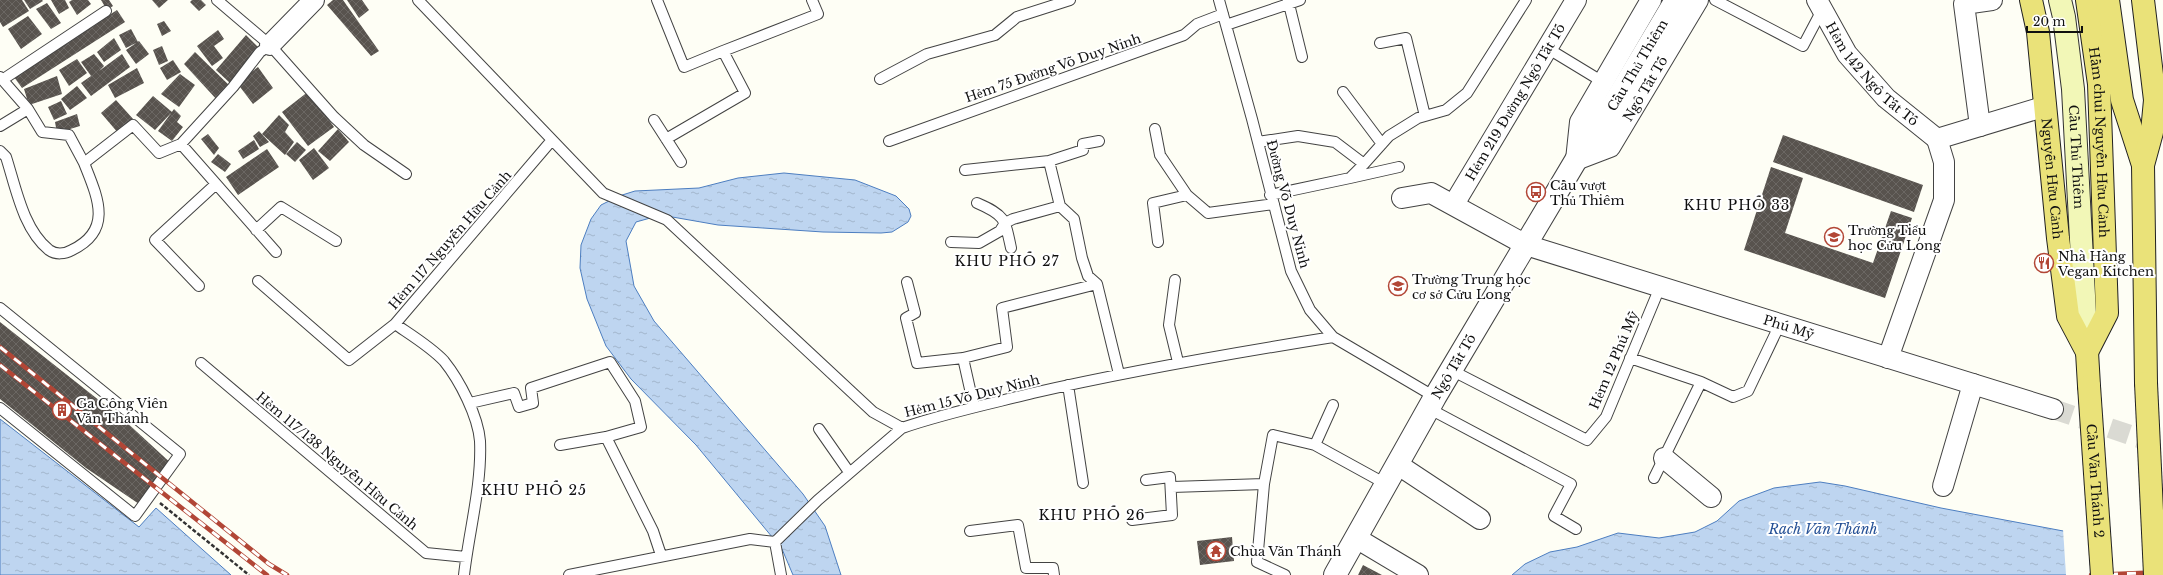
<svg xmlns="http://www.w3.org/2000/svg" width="2163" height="575" font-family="'Libre Baskerville',serif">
	<defs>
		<pattern id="water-ripples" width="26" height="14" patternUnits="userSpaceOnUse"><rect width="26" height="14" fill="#bed5f0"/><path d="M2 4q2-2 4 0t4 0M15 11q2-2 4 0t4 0" fill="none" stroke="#a2b6cd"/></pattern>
		<pattern id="building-cross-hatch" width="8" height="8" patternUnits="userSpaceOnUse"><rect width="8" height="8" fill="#58534e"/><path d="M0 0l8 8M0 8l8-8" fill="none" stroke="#6b6763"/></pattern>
	</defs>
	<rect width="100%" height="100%" fill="#fefef5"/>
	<path fill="url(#water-ripples)" stroke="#4d7ec0" d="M784 173 855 180 896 196 909 209 911 216 908 222 892 232 881 233 823 232 718 225 661 215 636 222 626 241 634 286 654 321 803 494 825 526 841 575H793L782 549 696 445 631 379 606 346 587 299 580 268 581 245 591 219 601 205 619 196 635 191 699 188 738 178Z
		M0 419 139 527 156 508 231 575H0Z
		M1820 482 1845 486 1941 508 2127 543 2163 575H1512L1525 564 1550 552 1577 547 1618 533 1659 538 1695 532 1717 521 1739 501 1774 488Z"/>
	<path fill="#fefef5" d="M2063 529 2128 541 2163 552V575H2066Z"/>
	<path fill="url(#building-cross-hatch)" d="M0 0H22L29 11 3 27 0 22Z
		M24 0H42L43 1 30 9Z
		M51 0H65L69 8 59 14Z
		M72 0H88L91 4 77 15 69 2Z
		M101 0H109L113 6 107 10Z
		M152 0H168L159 8Z
		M192 0H201L206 5 199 11 190 2Z
		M333 0H343L379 51 371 56 327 5Z
		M347 0H362L369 10 359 18Z
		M47 3 61 23 51 29 36 9Z
		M117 10 125 22 22 88 14 77Z
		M28 16 42 34 21 49 8 29Z
		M164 21 171 31 162 36 157 24Z
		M131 29 138 42 126 48 119 35Z
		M218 30 224 39 214 46 223 58 212 66 197 46Z
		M246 35 261 50 230 83 216 70Z
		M114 38 121 50 104 62 97 52Z
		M139 41 149 54 136 64 126 50Z
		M162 46 168 61 159 65 153 50Z
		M195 52 232 88 218 101 184 64Z
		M94 54 104 66 99 71 122 54 130 67 91 96 81 83 91 76 81 62Z
		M77 59 87 73 69 86 59 70Z
		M173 60 181 72 167 80 160 68Z
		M258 67 273 88 253 104 237 83Z
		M137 68 144 83 115 98 108 85Z
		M180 74 195 85 179 107 161 94Z
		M57 76 62 94 29 105 24 89Z
		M77 86 87 98 70 110 61 99Z
		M309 91 334 127 308 146 282 112Z
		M153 96 172 112 155 130 136 115Z
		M116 100 134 120 119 134 101 113Z
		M61 101 67 114 54 120 48 107Z
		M174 109 181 116 177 122 183 127 172 141 158 131Z
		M77 114 80 126 57 133 55 122Z
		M279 115 289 125 285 132 294 142 285 155 262 134Z
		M338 129 349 142 330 161 318 151Z
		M259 131 269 142 260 147 253 136Z
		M208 134 219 148 214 155 201 139Z
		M1783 135 1923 185 1914 212 1773 162Z
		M254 140 259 149 243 159 238 151Z
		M297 142 306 150 295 162 286 154Z
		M314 148 329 168 313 180 299 160Z
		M267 149 279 167 238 195 226 177Z
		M218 154 231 164 225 172 211 162Z
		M1771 167 1803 178 1785 233 1873 263 1891 211 1912 218 1885 298 1744 250Z
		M0 322 124 420 174 466 142 506 86 468 0 399Z
		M1232 537 1234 561 1200 565 1197 541Z
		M1363 565 1382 575H1358Z"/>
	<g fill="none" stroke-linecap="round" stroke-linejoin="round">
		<path stroke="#dadad3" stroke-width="20" stroke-dasharray="20 10" stroke-linecap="butt" d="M2053 409 2163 446"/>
		<g stroke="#434343" stroke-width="12">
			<path id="service" d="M217 0 270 45 334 117 364 145 406 174
				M418 0 603 193 667 220 873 412 902 428C945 413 989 404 1033 393 1133 370 1233 353 1333 337
				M657 0 684 67 723 51 745 93 666 139
				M1219 0 1252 119 1291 271 1310 310 1333 337 1435 397
				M1288 0 1302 57
				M1715 0 1803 46 1822 10
				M1226 25 1300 0
				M1380 43 1406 38 1425 116
				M1547 48 1603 82
				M723 51 818 14 812 0
				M0 77 28 109
				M880 79 927 54 995 35 1017 17 1070 0
				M2 80 106 11
				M1343 92 1382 144
				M654 120 681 162
				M0 126 28 109 42 132 69 135 84 163 133 125 159 153 181 144 233 87 260 52 270 45
				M1155 129 1160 155 1187 195 1208 213 1274 204
				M889 141 1184 35 1197 24 1223 14
				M1258 142 1298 136 1335 142 1364 164 1389 136 1418 118 1446 110 1467 93 1526 0
				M181 144 276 252
				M0 151 6 157C16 188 23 229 49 250 56 255 65 254 72 250 114 230 97 196 84 163
				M1049 161 1083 150V144L1099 141
				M965 170 1049 161 1060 206 1074 219 1082 258 1088 276 1097 284 1119 374
				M1350 178 1399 167
				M1270 195 1350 178 1364 164
				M977 203C1005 215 1005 219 1011 248
				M256 230 281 207 336 241
				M951 242 979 243 1000 231 1005 223 1013 219 1060 206
				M1158 242 1153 203 1187 195
				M1175 280 1169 325 1178 362
				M258 281 349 360 395 324 552 140
				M907 282 915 313 906 318 917 363 963 358 1007 347 1002 308 1097 284
				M199 286 155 240 216 184
				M0 308 180 454 135 516 0 408
				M395 324C411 335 431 347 444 361 460 381 478 416 480 441 482 485 469 531 464 575
				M963 358 974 407
				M1630 358 1701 382
				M201 363 426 553 466 557
				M1451 370 1587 440 1606 417 1660 287
				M1068 385 1083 483
				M470 403 514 393 519 407 533 403 531 388 610 362 635 401 641 427 606 437 560 445
				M1428 408 1571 484 1554 516 1576 529
				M819 429 849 472
				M606 437 653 531 661 555
				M1315 445 1333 405
				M1654 478 1701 382 1733 397 1748 391 1780 324
				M1264 484 1257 562 1285 575
				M1172 487 1264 484 1273 435 1315 445 1386 484
				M1132 520 1172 515 1170 477 1146 480
				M970 531 1018 525 1026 568H1053L1054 575
				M775 542 818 500 902 428
				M775 542 781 575
				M569 575 750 539 775 542"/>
		</g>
		<g stroke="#434343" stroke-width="22">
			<g id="minor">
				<path id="s1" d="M1651 0 1580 122 1576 160 1610 147 1698 0"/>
				<path id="s2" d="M1817 0 1847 54 1886 98 1937 139"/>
				<path d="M270 45 314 0"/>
				<path d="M1980 126 1964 4 1992 0"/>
				<path d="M1937 139 2046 106"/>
				<path id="s3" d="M1402 198 1431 193 1526 245 2053 409"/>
				<path id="s4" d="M1454 204 1576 0"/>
				<path d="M1888 358 1944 200V162L1937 139"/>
				<path d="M1664 458 1711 497"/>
				<path d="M1397 464 1480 519"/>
				<path d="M1943 486 1973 384"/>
				<path d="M1356 538 1418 575"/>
			</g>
		</g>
		<g stroke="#434343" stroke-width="24">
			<g id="tertiary">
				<path id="s5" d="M1335 575 1435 397 1576 160 1599 129 1676 0"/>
			</g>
		</g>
		<g stroke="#323232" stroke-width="24">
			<g id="secondary">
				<path id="s6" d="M2060 0 2064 17 2073 89 2087 352"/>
			</g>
		</g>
		<g stroke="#212121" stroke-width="24">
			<g id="primary">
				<path id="s7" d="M2031 0 2038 32 2058 238 2068 316 2087 352 2089 386"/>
				<path id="s8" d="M2087 0 2099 84 2107 313 2087 352"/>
				<path d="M2108 0 2122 100 2143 165"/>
				<path d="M2143 0 2155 100 2152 132 2143 165 2146 383"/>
			</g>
		</g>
		<path stroke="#323232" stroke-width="2.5" stroke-dasharray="4 2" stroke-linecap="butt" d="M160 503 249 575"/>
		<use href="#service" stroke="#fff" stroke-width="10"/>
		<use href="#minor" stroke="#fff" stroke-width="20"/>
		<use href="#tertiary" stroke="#fff" stroke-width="22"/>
		<use href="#secondary" stroke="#f2f7b7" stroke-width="22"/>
		<use href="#primary" stroke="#eae279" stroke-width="22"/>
		<g stroke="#b24636" stroke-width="4.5">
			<path id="rail" d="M0 347 269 564 287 575
				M0 365 267 575
				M2091 575 2163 572"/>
		</g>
		<use href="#rail" stroke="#fff" stroke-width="3" stroke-dasharray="9" stroke-linecap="butt"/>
		<g stroke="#212121" stroke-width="24" stroke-linecap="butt">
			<g id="primary-bridge">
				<path d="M2146 383 2155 575"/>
				<path id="s9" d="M2089 386 2102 575"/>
			</g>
		</g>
		<use href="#primary-bridge" stroke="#eae279" stroke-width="22"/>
	</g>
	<defs>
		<g id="bus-ring" transform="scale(1)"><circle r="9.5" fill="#fff" stroke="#b24636" stroke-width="1.5"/><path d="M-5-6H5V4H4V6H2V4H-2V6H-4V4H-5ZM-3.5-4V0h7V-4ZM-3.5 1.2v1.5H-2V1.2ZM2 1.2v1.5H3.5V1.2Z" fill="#b24636"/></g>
		<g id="school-ring" transform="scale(1)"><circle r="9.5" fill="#fff" stroke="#b24636" stroke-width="1.5"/><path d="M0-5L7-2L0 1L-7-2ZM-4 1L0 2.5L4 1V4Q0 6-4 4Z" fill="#b24636"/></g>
		<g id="restaurant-ring" transform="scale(1)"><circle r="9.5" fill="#fff" stroke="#b24636" stroke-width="1.5"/><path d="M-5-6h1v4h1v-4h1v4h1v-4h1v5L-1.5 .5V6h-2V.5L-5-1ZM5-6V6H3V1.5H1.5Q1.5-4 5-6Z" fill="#b24636"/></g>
		<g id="building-ring" transform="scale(1)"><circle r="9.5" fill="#fff" stroke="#b24636" stroke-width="1.5"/><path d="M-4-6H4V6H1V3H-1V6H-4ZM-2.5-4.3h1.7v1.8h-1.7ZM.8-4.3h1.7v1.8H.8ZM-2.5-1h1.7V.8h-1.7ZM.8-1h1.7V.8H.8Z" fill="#b24636"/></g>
		<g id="temple-ring" transform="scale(1)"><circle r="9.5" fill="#fff" stroke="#b24636" stroke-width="1.5"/><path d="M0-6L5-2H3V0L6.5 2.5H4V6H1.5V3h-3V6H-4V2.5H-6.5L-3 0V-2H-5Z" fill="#b24636"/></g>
	</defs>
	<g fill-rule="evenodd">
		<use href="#bus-ring" x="1536" y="192"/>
		<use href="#school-ring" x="1834" y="237"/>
		<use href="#restaurant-ring" x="2044" y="263"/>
		<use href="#school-ring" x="1398" y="286"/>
		<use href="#building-ring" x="62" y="410"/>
		<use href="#temple-ring" x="1216" y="551"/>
	</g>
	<g text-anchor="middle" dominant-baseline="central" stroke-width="4" stroke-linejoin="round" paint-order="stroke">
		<g font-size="13" fill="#101010" stroke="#fff">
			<text stroke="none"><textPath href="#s5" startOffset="593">Cầu Thủ Thiêm</textPath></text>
			<text transform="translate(1053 68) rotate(-19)">Hẻm 75 Đường Võ Duy Ninh</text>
			<text stroke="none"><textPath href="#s2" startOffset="93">Hẻm 142 Ngô Tất Tố</textPath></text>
			<text stroke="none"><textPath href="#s1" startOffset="284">Ngô Tất Tố</textPath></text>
			<text stroke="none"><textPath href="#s4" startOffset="119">Hẻm 219 Đường Ngô Tất Tố</textPath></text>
			<text stroke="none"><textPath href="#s8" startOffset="143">Hầm chui Nguyễn Hữu Cảnh</textPath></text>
			<text stroke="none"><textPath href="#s6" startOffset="158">Cầu Thủ Thiêm</textPath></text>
			<text stroke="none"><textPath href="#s7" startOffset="180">Nguyễn Hữu Cảnh</textPath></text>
			<text transform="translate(1288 204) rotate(75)">Đường Võ Duy Ninh</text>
			<text transform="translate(450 240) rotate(-49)">Hẻm 117 Nguyễn Hữu Cảnh</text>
			<text stroke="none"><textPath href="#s3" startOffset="413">Phú Mỹ</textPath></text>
			<text transform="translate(1614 360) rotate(-67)">Hẻm 12 Phú Mỹ</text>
			<text stroke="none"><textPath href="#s5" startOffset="240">Ngô Tất Tố</textPath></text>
			<text transform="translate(972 396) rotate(-14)">Hẻm 15 Võ Duy Ninh</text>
			<text transform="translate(337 461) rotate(40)">Hẻm 117/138 Nguyễn Hữu Cảnh</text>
			<text stroke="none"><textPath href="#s9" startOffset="95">Cầu Văn Thánh 2</textPath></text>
		</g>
		<g font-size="13" fill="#101010" stroke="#fff" text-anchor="start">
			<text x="1550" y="185">Cầu vượt<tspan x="1550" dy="15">Thủ Thiêm</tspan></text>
			<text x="1848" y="230">Trường Tiểu<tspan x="1848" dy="15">học Cửu Long</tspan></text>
			<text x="2058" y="256">Nhà Hàng<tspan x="2058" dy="15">Vegan Kitchen</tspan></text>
			<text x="1412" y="279">Trường Trung học<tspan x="1412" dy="15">cơ sở Cửu Long</tspan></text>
			<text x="76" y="403">Ga Công Viên<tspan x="76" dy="15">Văn Thánh</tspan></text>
			<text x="1230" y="551">Chùa Văn Thánh</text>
		</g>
		<g font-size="14" letter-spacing="1" fill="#101010" stroke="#fff">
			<text x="1737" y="205">KHU PHỐ 33</text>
			<text x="1007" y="261">KHU PHỐ 27</text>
			<text x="534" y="490">KHU PHỐ 25</text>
			<text x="1092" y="515">KHU PHỐ 26</text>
		</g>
		<g font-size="14" font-style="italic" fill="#265196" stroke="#fff">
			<text x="1823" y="529">Rạch Văn Thánh</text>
		</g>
	</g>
	<path d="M2027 26v6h55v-6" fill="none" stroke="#101010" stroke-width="2"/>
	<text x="2033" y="26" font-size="12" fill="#101010" stroke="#ffffff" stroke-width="3" paint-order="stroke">20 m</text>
</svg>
